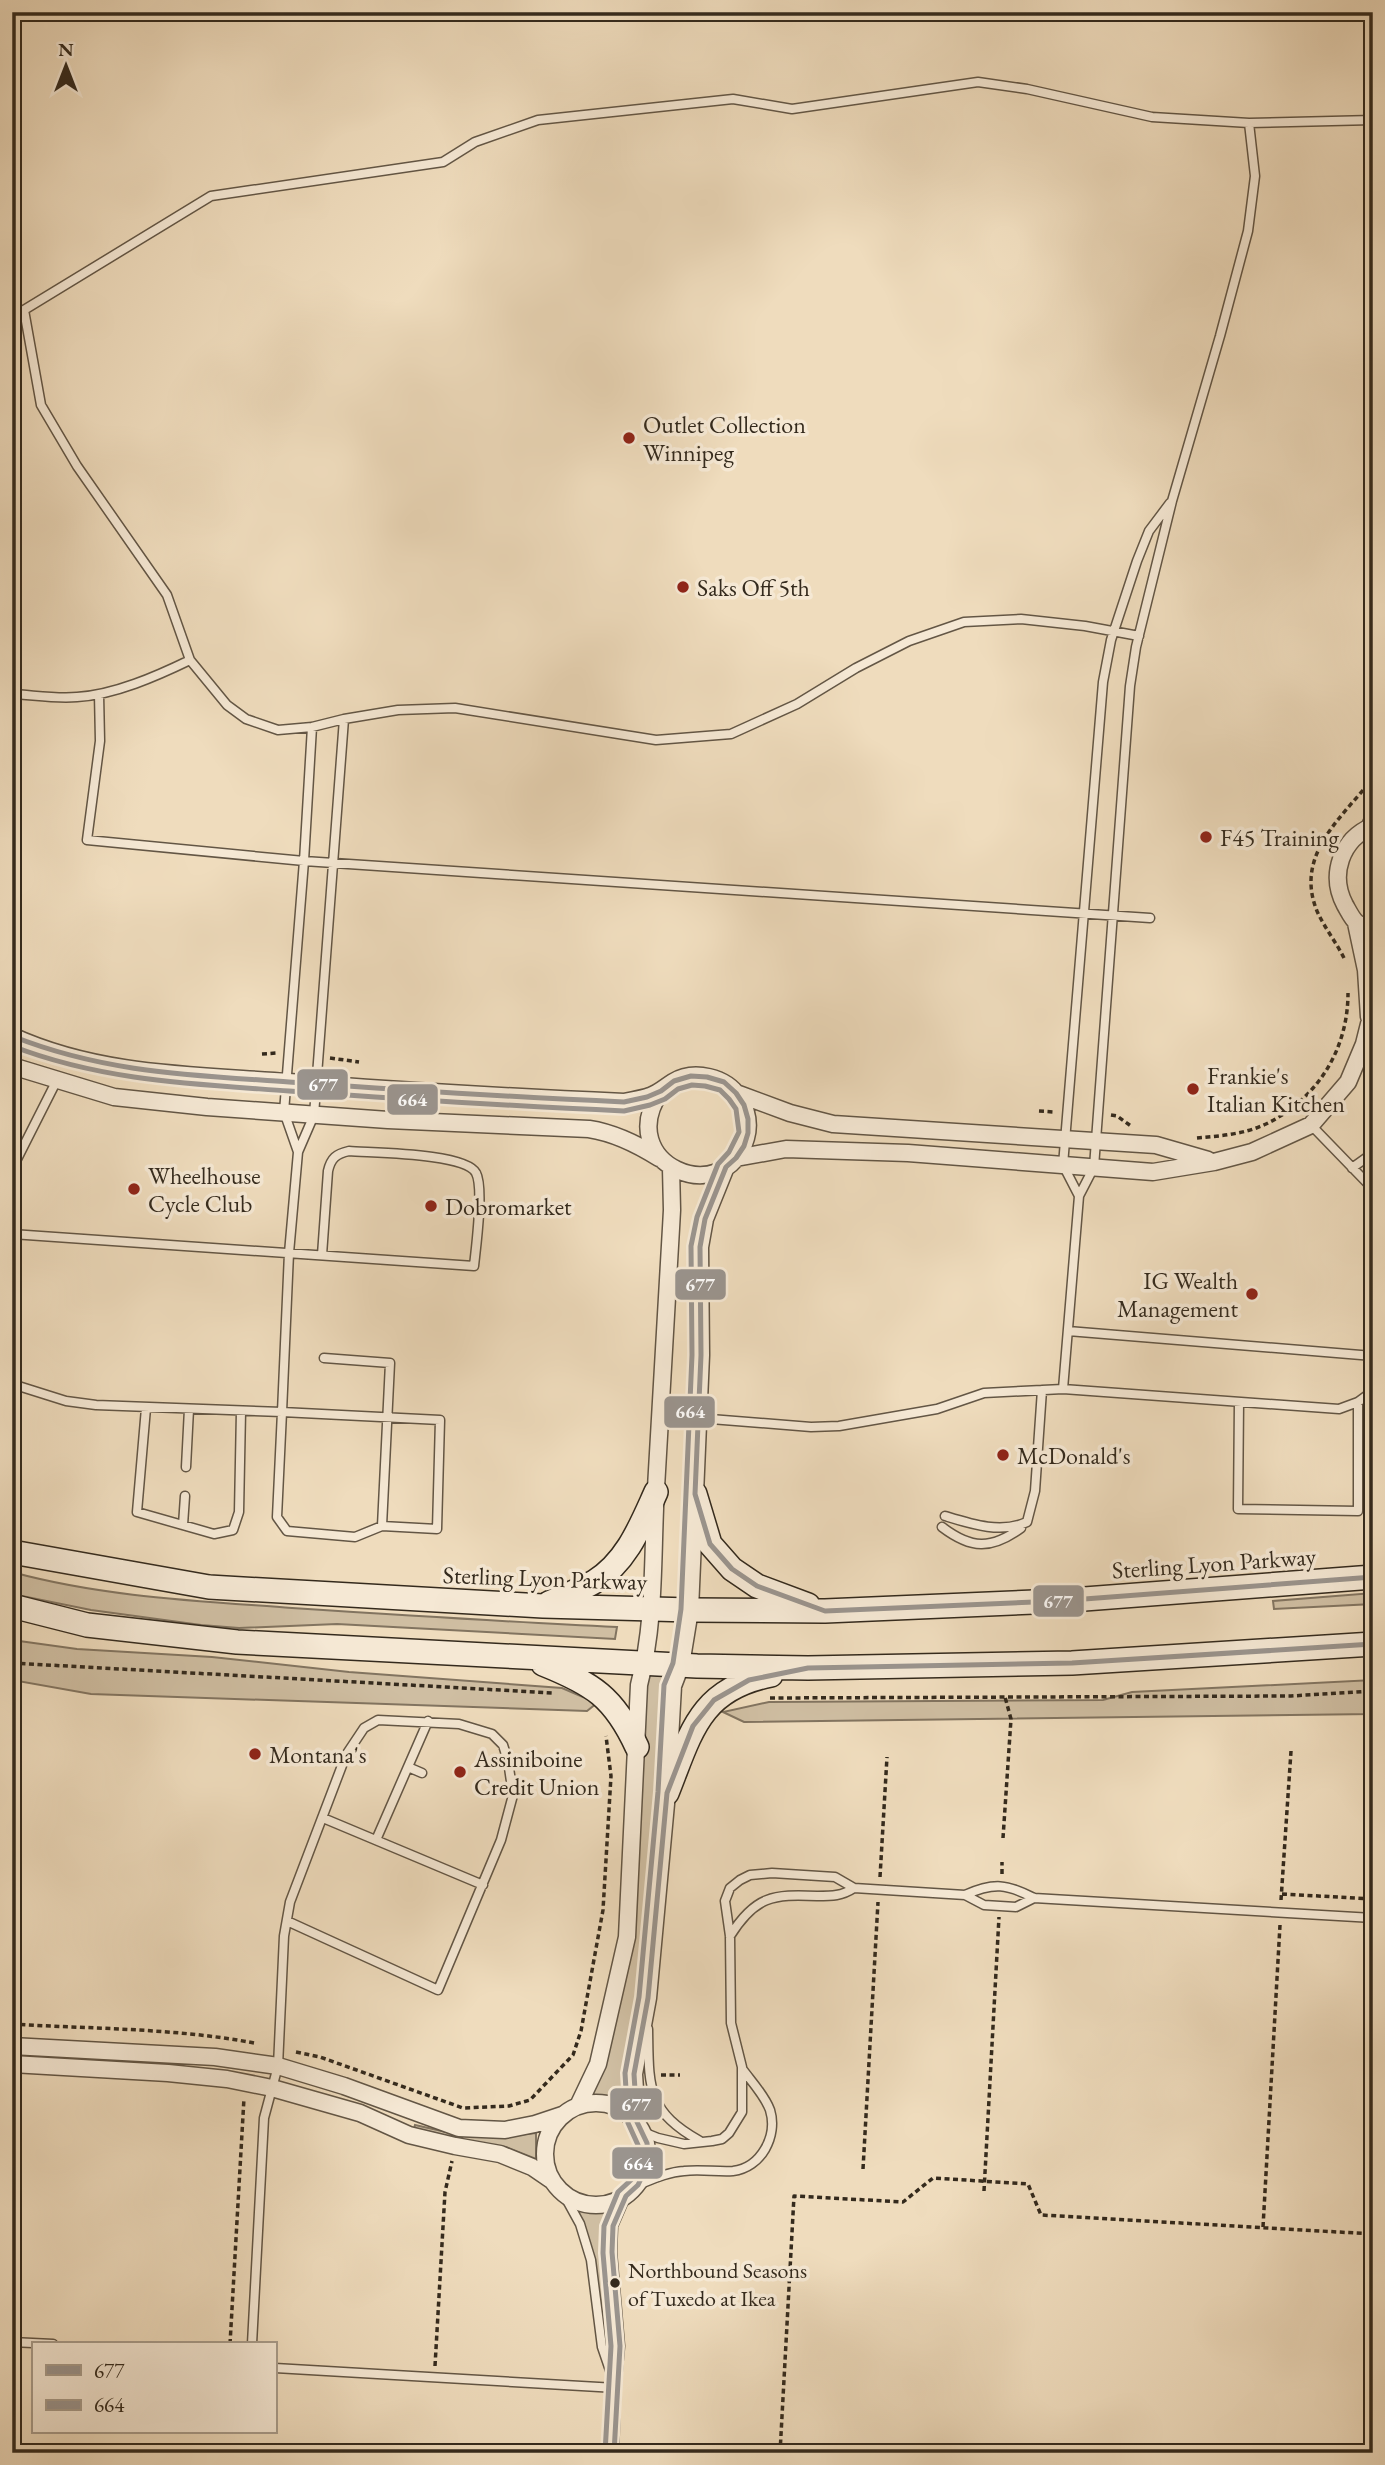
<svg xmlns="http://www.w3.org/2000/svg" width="1385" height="2465" font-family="'EB Garamond',serif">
	<rect width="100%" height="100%" fill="#efdcbd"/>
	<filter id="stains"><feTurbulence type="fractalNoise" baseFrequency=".00286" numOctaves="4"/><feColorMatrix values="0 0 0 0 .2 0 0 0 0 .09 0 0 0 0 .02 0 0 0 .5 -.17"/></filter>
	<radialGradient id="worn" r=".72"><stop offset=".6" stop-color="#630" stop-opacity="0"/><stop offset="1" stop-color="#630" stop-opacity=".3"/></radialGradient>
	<path fill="#cfbea2" stroke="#827460" stroke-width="2" d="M12 1572C103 1597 199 1601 292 1608 400 1615 509 1622 617 1627L615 1639 337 1624 239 1628 201 1625 91 1610 12 1594Z
		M1373 1593V1604L1274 1609 1273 1601Z
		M12 1640 77 1649 212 1657 349 1672 562 1688 597 1703 587 1711 91 1694 12 1680Z
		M645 1663 681 1665 673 1686 637 2122C622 2108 607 2101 586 2103L627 1937Z
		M1373 1680V1714L744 1722 723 1712 769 1702 1103 1700 1132 1692Z
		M415 2125 455 2134 505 2136 536 2133V2159L506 2147 478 2144 414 2129Z
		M563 2193C587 2207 601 2208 626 2196L613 2226 620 2346 616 2388 602 2347 591 2260Z"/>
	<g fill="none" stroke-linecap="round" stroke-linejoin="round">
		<g stroke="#635645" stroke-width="11">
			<path id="service" d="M1249 123 1373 120
				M12 311 24 310
				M12 694C33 695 56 699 77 697 114 695 157 676 190 660
				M99 694 100 741 87 840 304 861 1150 918
				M1364 829 1373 810
				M1311 1125 1373 1189
				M298 1152 284 1112 304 861 312 727
				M1352 1168 1373 1153
				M12 1169 57 1080
				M1079 1196 1063 1165 1103 682 1111 640 1137 561 1149 531 1170 503
				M12 1234 474 1266C476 1247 484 1188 476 1173 466 1153 373 1153 349 1151 336 1154 331 1158 328 1171L322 1255
				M1068 1331 1373 1356
				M324 1358 390 1363 382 1526 437 1529 440 1420 282 1412 277 1517 287 1531 355 1537 382 1526
				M12 1384 66 1401 96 1405 282 1412 289 1253 298 1152 314 1115 344 719
				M1063 1389 1079 1196 1094 1167 1130 686 1136 647 1172 501 1220 336 1248 231 1255 176 1249 123 1152 117 1027 89 978 82 792 109 733 99 538 120 475 142 443 162 211 196 24 310 41 405 77 466 167 595 190 660 227 705 246 719 278 730 312 727 344 719 398 710 455 708 656 740 731 734 797 704 856 668 909 641 964 622 1021 619 1085 626 1139 636
				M1239 1402 1238 1509 1358 1511V1402
				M146 1408 137 1512 214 1534 233 1530 239 1512 241 1411
				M698 1418 811 1427 839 1426 937 1409 984 1393 1063 1389 1339 1409 1358 1402 1373 1391
				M186 1467 189 1409
				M945 1516C971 1524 1001 1534 1027 1522L1035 1491 1042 1390
				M183 1525 185 1496
				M942 1527C971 1549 991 1550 1021 1528
				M408 1767 422 1773
				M323 1818 483 1885
				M376 1840 428 1721
				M965 1895C994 1882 1007 1884 1034 1898L1373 1918
				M730 1936C755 1896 773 1894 817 1896 832 1896 842 1896 854 1888
				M648 2029C649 2086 646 2111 700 2141
				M643 2132 658 2138 684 2144 712 2141 722 2139 729 2133 742 2112V2067L731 2023 730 1936 725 1901 730 1888 740 1880 750 1875 772 1873 835 1877 854 1888 965 1895 984 1905 1016 1907 1034 1898
				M638 2185C653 2179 668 2172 684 2171 700 2169 717 2172 733 2171 761 2168 778 2136 770 2110 765 2096 752 2082 743 2070
				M563 2193 580 2224 591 2260 602 2347 615 2385
				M12 2342 53 2344
				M252 2344 264 2118 278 2066 284 1936 290 1902 346 1755 364 1728 378 1720 459 1724 492 1734 503 1745 508 1761 513 1795 501 1840 438 1990 287 1921
				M275 2368 616 2388
				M614 2453 616 2388 620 2346 612 2252 613 2226 626 2196"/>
		</g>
		<g stroke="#635645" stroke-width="19">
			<path id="minor" d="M1373 826C1341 839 1329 875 1345 905 1348 910 1352 919 1357 923 1361 926 1368 927 1373 929
				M1356 923 1366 970 1369 1017
				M12 1036C99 1076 196 1075 289 1082 401 1091 512 1097 624 1102 633 1100 642 1099 650 1096 659 1093 665 1087 673 1082 694 1069 726 1077 739 1097 747 1110 750 1124 746 1138 725 1212 611 1164 661 1091
				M12 1066 114 1097 207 1107 388 1120 589 1129C615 1133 637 1144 659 1158
				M736 1093 790 1113 833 1124 1156 1145 1208 1160
				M736 1158 786 1149 908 1153 1153 1172 1214 1162 1252 1152 1311 1125 1348 1082 1364 1044 1373 1008
				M12 2046 215 2057 278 2066 344 2086 459 2128 505 2130 535 2124 562 2115
				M12 2064 168 2073 227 2079 272 2088 360 2113 409 2135 455 2146 500 2154 532 2167 551 2180
				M545 2154a51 51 0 1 1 102 0a51 51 0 1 1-102 0Z
				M578 2106 598 2064 627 1937 639 1685C656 1620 652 1555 656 1488 661 1396 667 1303 672 1210L671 1168
				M637 2122 634 2074 648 1998 667 1793 673 1686 681 1665 690 1610 701 1355 700 1247 705 1219 726 1167"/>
		</g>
		<g stroke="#342a1d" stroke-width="26">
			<path id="secondary" d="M695 1494 710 1544 732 1569 757 1586 808 1605
				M12 1552 209 1587 543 1606 690 1610 825 1611 1058 1601 1373 1577
				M549 1603C564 1596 580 1590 594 1582 627 1562 641 1525 656 1492
				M12 1606 87 1625 237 1642 697 1666 808 1668 1072 1663 1373 1644
				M543 1664C593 1684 614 1697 637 1747
				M667 1793C691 1733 699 1689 771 1675"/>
		</g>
		<path stroke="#342a1d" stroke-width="3.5" stroke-dasharray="5 3.5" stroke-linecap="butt" d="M1344 958C1336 942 1324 927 1317 911 1295 857 1338 821 1369 783H1373
			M262 1054 277 1053
			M330 1058 359 1062
			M1039 1111 1054 1112
			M1111 1115 1117 1116 1131 1126
			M1197 1138C1220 1136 1245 1134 1266 1124 1317 1099 1348 1050 1348 993
			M12 1663 553 1693
			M770 1698 1291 1696 1373 1691
			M1003 1838 1011 1719 1005 1697
			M1002 1874V1862
			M880 1877 887 1757
			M1282 1894 1373 1899
			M1281 1900 1291 1751
			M12 2024C92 2029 176 2028 254 2043
			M296 2052 320 2057 463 2108 509 2106 530 2100 573 2055 581 2031 603 1910 611 1776 606 1736
			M661 2075H680
			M863 2169 878 1902
			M984 2191 999 1917
			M1263 2227 1280 1925
			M230 2344 244 2098
			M435 2366 445 2192 452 2161
			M780 2453 794 2196 903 2202 933 2178 1028 2184 1041 2215 1373 2234"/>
		<use href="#service" stroke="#f5e8d4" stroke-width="8"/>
		<use href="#minor" stroke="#f5e8d4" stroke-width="16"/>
		<use href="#secondary" stroke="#f5e8d4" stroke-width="23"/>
		<g stroke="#f5e8d4" stroke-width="10">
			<path id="bus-1" d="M12 1036C105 1073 191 1075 289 1082 401 1090 512 1097 624 1102L647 1097 661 1091 674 1081 691 1076 707 1077 724 1082 736 1093 744 1105 748 1119V1133L744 1146 736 1158 726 1167 705 1219 700 1247 701 1355 695 1494 710 1544 732 1569 757 1586 825 1611 1058 1601 1373 1577
				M614 2453 620 2346 612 2252 613 2226 626 2196 638 2185 645 2170 648 2154 647 2143 637 2122 634 2074 648 1998 667 1793 693 1726 714 1700 749 1680 808 1668 1072 1663 1373 1644"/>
		</g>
		<g stroke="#f5e8d4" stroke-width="10">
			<path id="bus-2" d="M12 1046C102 1081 194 1084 289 1091 401 1099 513 1106 624 1111L650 1105 665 1099 678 1089 692 1085 705 1086 720 1090 729 1099 736 1109 739 1132 729 1152 718 1164 697 1217 691 1246 692 1355 681 1609 673 1663 664 1685 658 1792 639 1997 625 2073 628 2123 638 2145 639 2154 637 2167 631 2180 618 2192 604 2226 603 2253 611 2346 605 2453"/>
		</g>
		<use href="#bus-1" stroke="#9a948e" stroke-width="5"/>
		<use href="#bus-2" stroke="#9a948e" stroke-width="5"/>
	</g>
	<g fill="#8f2418" stroke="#f5e8d4" stroke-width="2.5">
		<circle cx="629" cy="438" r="7"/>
		<circle cx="683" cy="587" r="7"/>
		<circle cx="1206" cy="837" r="7"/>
		<circle cx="1193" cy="1089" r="7"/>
		<circle cx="134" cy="1189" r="7"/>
		<circle cx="431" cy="1206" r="7"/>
		<circle cx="1252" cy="1294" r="7"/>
		<circle cx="1003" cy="1455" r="7"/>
		<circle cx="255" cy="1754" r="7"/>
		<circle cx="460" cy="1772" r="7"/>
	</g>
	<circle fill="#342a1d" stroke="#f5e8d4" stroke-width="2.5" cx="615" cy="2283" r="6"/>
	<g text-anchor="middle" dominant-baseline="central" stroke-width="7" stroke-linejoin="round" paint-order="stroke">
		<g font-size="22" fill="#342a1d" stroke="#f5e8d4" text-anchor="start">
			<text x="628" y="2270">Northbound Seasons<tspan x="628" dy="28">of Tuxedo at Ikea</tspan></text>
		</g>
		<g font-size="24" fill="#342a1d" stroke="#f5e8d4" text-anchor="start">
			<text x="643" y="424">Outlet Collection<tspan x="643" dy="28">Winnipeg</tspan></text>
			<text x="697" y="587">Saks Off 5th</text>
			<text x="1220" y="837">F45 Training</text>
			<text x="1207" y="1075">Frankie's<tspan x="1207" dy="28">Italian Kitchen</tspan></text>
			<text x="148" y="1175">Wheelhouse<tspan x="148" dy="28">Cycle Club</tspan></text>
			<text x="445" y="1206">Dobromarket</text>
			<text x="1238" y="1280" text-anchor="end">IG Wealth<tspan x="1238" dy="28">Management</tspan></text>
			<text x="1017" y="1455">McDonald's</text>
			<text x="269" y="1754">Montana's</text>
			<text x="474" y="1758">Assiniboine<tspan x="474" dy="28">Credit Union</tspan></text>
		</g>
		<g font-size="24" fill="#342a1d" stroke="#f5e8d4">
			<text transform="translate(1214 1563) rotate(-4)">Sterling Lyon Parkway</text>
			<text transform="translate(545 1578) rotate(2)">Sterling Lyon Parkway</text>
		</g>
	</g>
	<g stroke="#f5e8d4" stroke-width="2.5">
		<rect x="296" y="1068" width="53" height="33" rx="7" fill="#9a948e"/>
		<rect x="386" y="1083" width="53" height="33" rx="7" fill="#9a948e"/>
		<rect x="674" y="1268" width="53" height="33" rx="7" fill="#9a948e"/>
		<rect x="663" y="1395" width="53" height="34" rx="7" fill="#9a948e"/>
		<rect x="1032" y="1584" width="53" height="34" rx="7" fill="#9a948e"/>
		<rect x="609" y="2087" width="54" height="34" rx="7" fill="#9a948e"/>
		<rect x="611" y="2146" width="53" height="34" rx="7" fill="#9a948e"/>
	</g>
	<g font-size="19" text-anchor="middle" font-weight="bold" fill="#fff">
		<text x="323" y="1091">677</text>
		<text x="412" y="1106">664</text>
		<text x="700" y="1291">677</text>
		<text x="690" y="1418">664</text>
		<text x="1058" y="1608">677</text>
		<text x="636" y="2111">677</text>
		<text x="638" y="2170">664</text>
	</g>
	<rect width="1385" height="2465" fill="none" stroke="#efdcbd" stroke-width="42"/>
	<rect x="14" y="14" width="1357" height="2437" fill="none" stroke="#342a1d" stroke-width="3.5"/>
	<rect x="21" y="21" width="1343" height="2423" fill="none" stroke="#342a1d" stroke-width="2"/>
	<rect x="32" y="2342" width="245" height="91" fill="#f5e8d4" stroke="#a89c8b" stroke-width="2"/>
	<rect x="46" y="2365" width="35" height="10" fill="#9a948e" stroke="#a89c8b" stroke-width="2"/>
	<text x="94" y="2378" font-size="21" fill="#342a1d">677</text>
	<rect x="46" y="2400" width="35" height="10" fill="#9a948e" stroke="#a89c8b" stroke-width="2"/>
	<text x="94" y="2412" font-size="21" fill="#342a1d">664</text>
	<g transform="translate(66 66)" stroke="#f5e8d4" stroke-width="5" paint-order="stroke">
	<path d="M0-5L12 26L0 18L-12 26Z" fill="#342a1d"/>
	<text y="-10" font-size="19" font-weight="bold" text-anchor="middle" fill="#342a1d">N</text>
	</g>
	<rect width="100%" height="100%" filter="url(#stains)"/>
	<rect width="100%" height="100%" fill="url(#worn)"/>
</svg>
